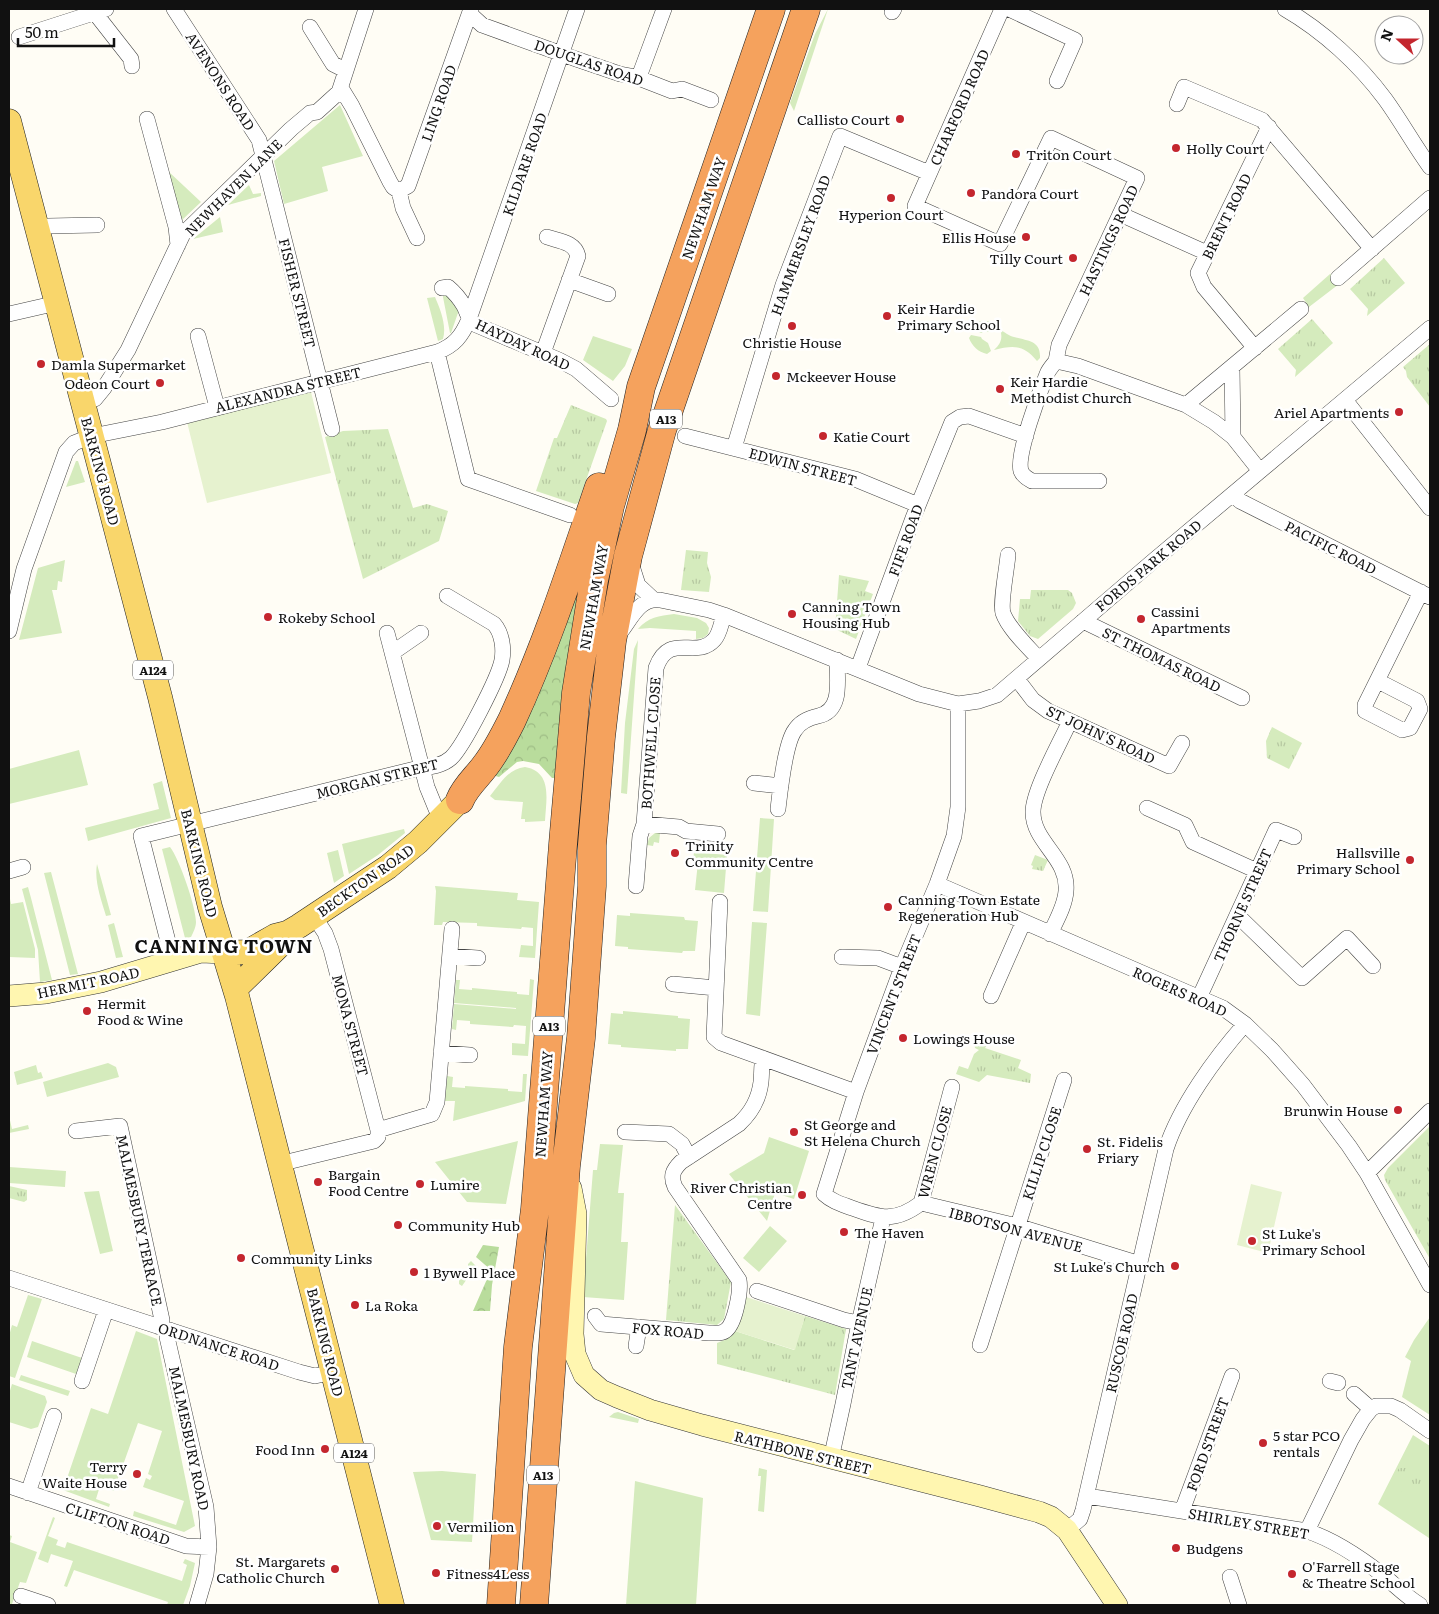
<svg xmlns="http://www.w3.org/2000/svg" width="1439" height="1614" font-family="Literata,serif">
	<defs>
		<pattern id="forest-crowns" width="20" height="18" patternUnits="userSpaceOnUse" patternTransform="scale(1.25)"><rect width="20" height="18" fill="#b9dc9c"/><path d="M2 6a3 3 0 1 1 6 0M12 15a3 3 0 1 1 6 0" fill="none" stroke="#9ebc85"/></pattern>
		<pattern id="park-tufts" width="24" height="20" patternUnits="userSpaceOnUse" patternTransform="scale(1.25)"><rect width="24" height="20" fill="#d5ebbd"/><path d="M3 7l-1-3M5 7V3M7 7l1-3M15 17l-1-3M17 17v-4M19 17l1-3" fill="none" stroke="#b6c8a1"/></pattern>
	</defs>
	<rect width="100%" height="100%" fill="#fffdf5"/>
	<path fill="#d5ebbd" d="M828 9 794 111 790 103 815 34Z
		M340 105 363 156 322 167 328 191 284 204 274 161Z
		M168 171 201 202 182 220Z
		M249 185 253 194 261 193V196L228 205Z
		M220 217 223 232 193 239Z
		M1330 274H1333L1339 284 1309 307 1303 298Z
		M448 291 459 310 451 333H450L443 297V292Z
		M435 297C440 309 447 325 443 339L438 341 427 298Z
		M982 321H988L995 323 996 326 988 332 985 331 981 333 971 329 976 322Z
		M1000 329C1004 332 1009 336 1014 337 1027 341 1041 340 1040 358L1037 361C1024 345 1014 345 994 350 1001 344 1003 338 1000 329Z
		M971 335 981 337 982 339 988 343 991 351 987 354C978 352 972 346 969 338Z
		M593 336 632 349 625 366 613 381 583 360Z
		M76 461H78L85 482 66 487Z
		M65 560 62 582 58 581 57 590H52L62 633 19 640 38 568Z
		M674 614 697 618 706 623 709 628 708 634 703 638 696 639V631L650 628 638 629C648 617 659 616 674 614Z
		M638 640 627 794 621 793 625 723 634 649Z
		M79 750 88 785 9 804V769Z
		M525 767C553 772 546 800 545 821L525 822V819H521L523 802 495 800 490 796C501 783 508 769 525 767Z
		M162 781 171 818 88 841 85 828 159 809 153 784Z
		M760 818 774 819 768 912 753 911Z
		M404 829 405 833 378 855 349 874 342 844Z
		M655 833H660L659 843 654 842 653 846 647 845 649 838Z
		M170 847C179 858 196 907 196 922 196 927 193 933 191 937L185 938 162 849Z
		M338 850 344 876 334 883 327 853Z
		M694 852 727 855 724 893 695 890 698 862 693 861Z
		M97 864 111 915 106 916C101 899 94 881 97 864Z
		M51 872 78 974 70 975 44 873Z
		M435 886 518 893 517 900 539 902 535 958 519 957 521 945 533 946V928L522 927 521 929 477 926V923L443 922 442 925H434L436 891Z
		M28 887 31 898 52 980 40 982 38 950 22 889Z
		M9 894 11 904 23 902 35 949V958L9 957Z
		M630 913 684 917 685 920 698 921 695 951H683L682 953 628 949V947L615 946 617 915 630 916Z
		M752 922 767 923 760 1016 746 1014Z
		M114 923 123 957 116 958 108 925Z
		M530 979 534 980 528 1056 512 1055V1043L525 1044 526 1026 514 1025 513 1027 470 1024V1021L457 1020 456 1030 452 1029 454 1004 516 1009V1008L454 1003 456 980H460L459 989 472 990V988L517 992V994L529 995Z
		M623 1011 678 1016V1018L690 1019 688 1049H676V1051L621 1047V1045L608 1044 611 1013 623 1014Z
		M108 1063 116 1067 119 1077 47 1097 43 1082Z
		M36 1065 38 1073 41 1072 43 1078 17 1085 14 1072Z
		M523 1074H527L525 1101 453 1121 455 1101H445L447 1076 453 1077 452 1087 465 1088V1086L508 1089V1091L522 1092Z
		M9 1116 12 1129 28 1125 29 1129 9 1133Z
		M769 1137 809 1151 794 1199 775 1193 767 1221 729 1174 764 1153Z
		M518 1141 506 1204 467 1202 435 1162Z
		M600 1144 623 1145 618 1193H624L621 1242H628L624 1300 583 1297 593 1170H597Z
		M9 1167 66 1171 65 1187 9 1183Z
		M99 1191 113 1251 100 1254 84 1192Z
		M770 1226 787 1241 759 1272 743 1258Z
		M471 1261 476 1266 462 1286 459 1284V1276L468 1270V1264Z
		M28 1295 42 1299 15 1378 9 1376V1336L12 1325 17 1327Z
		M1430 1317V1415L1402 1397 1411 1361 1405 1357 1414 1340Z
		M136 1331 157 1339 195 1526 184 1532 133 1516 134 1511 176 1525 184 1501 143 1487 146 1478 150 1480 152 1476 148 1474 162 1431 138 1423 123 1465 126 1466 123 1475H119L114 1491 100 1486 96 1499 110 1504 109 1507 63 1490 91 1408 108 1414Z
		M32 1341 82 1358 76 1374 27 1357Z
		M21 1375 70 1391 68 1396 19 1380Z
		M12 1384 45 1396 47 1402 38 1427 31 1429 9 1422V1394Z
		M618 1412 639 1419 638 1423 609 1417 614 1413Z
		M1413 1435 1430 1446V1536L1429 1538 1378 1504Z
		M759 1468 767 1470 764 1512 758 1511 761 1476H758Z
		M442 1471 476 1474 472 1542 431 1540 413 1472Z
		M635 1481 703 1498 696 1605H626Z
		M53 1517 55 1518 48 1536 58 1540 56 1545 65 1548 67 1542 182 1581 187 1565 183 1563 185 1559 195 1563 190 1586 183 1605H167L168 1602 74 1570 67 1587 64 1586 73 1561 51 1554 48 1563 38 1559Z
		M9 1535 12 1536 10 1542 37 1552 26 1583 20 1582 12 1604 14 1605H9Z"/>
	<path fill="url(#forest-crowns)" d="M585 556C572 630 560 703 556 778H552L539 764 523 761 517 762 499 777 492 775Z
		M483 1245 499 1247 492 1285 490 1311H473L491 1270 476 1257Z"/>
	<path fill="url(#park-tufts)" d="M1384 258 1405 283 1367 316 1368 309 1350 289Z
		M1312 319 1333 343 1295 377 1296 370 1278 349Z
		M1430 344V407L1407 377 1406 371 1403 367Z
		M571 405 606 419 607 421 578 503 575 504 536 491 554 438H557Z
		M388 429 413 508 427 504 448 511 439 541 363 579 325 437 343 431Z
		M686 550 708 552 707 563 711 577 709 592 681 590Z
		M839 575 869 581 865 591 873 594 856 639 835 629Z
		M1031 590H1068L1072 593 1076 603 1073 609 1038 639 1030 636 1018 621 1020 599H1030Z
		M1272 727 1302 743 1289 769 1267 758 1266 741Z
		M1035 855 1048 860 1043 871 1032 869 1033 866 1031 865Z
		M981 1037 986 1039 987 1045 985 1048 1021 1060 1018 1068 1031 1074 1030 1083 987 1075 979 1082 956 1074 959 1066 968 1069 974 1054 979 1050 975 1048 974 1043 976 1038Z
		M1430 1126V1259L1385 1180 1384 1175 1388 1168Z
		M9 1186 27 1190V1200L24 1202 9 1198Z
		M675 1205 731 1282 724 1319 717 1325 666 1320Z
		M805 1316 846 1329 835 1395 717 1364V1343L727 1339 735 1331 794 1350Z
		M1399 1468H1425L1428 1477 1412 1492 1401 1491 1394 1487 1396 1473Z"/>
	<path fill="#e6f2cf" d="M311 392 331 473 207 503 187 422Z
		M1251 1184 1282 1192 1268 1253 1237 1245Z
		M746 1297 805 1316 795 1350 735 1331Z"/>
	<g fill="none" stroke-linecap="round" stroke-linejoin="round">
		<g stroke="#444" stroke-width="16">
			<path id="street" d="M174 9 259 140 332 429
				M1002 9 915 206 1000 244 1051 138 1137 178 1059 345 1056 361
				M1009 9 1075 40 1057 81
				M1285 9C1323 31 1359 64 1385 99 1401 121 1414 145 1430 167
				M892 12 894 9
				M95 13 131 59 132 66
				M470 14 482 25 576 59 620 74 636 77 672 91 682 89 711 100
				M310 27 333 64 345 70
				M19 37 106 9
				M636 77 640 74 643 66 664 9
				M341 88 352 106 390 182 393 187 399 191 403 208 417 238
				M1177 104 1184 87 1262 120 1372 249
				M147 119 176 227 178 245
				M399 191 408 186 471 9
				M1120 214 1207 253
				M37 229 48 226 97 225
				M1338 278 1430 198
				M569 280 608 294
				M442 288 448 287C454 292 460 299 464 306 468 314 468 319 474 324L559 360 576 369 611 399
				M9 314 57 303
				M198 336 217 407
				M1255 348 1204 287 1198 273 1269 127
				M437 352 468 479 570 515
				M543 353 578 256C575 242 559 241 547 237
				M1232 367 1233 437
				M1345 400 1430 508
				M83 403 95 399 104 388 128 350 183 234 291 129 310 113 317 112 339 92 366 9
				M1186 405 1301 309
				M685 436 855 479 918 505
				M734 448 783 285 840 136 929 173
				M1099 481H1032C1028 479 1023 476 1021 471 1016 455 1040 391 1047 374 1049 369 1053 365 1056 361L1078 366 1186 405 1214 422 1233 437 1260 471
				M1233 495 1240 501 1430 597
				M1008 555C1007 568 1000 603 1003 613 1008 628 1028 647 1039 659
				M631 563 638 585 653 599
				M1083 621 1242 698
				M9 631 24 569 66 452 74 443 92 436 162 422 437 352C454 346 462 336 469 319L577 9
				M387 633 427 787 436 809 445 817
				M618 635C630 622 638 597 660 600L709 610 724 615 919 694 958 704 979 701 997 695 1152 562 1430 328
				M392 653 421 633
				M858 668 913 518 952 422 960 417 969 416 1026 436
				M1017 679 1033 700 1048 711 1169 766 1182 743
				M1378 681 1417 701 1420 709 1410 728 1402 730 1365 711V705L1421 592
				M754 783 781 786
				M1147 808 1185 825 1193 842 1257 871
				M778 809C780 792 785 743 795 730 800 722 809 718 818 716 843 711 837 680 837 660
				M644 824 679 827 686 831 718 834
				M9 871 23 867
				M937 884 1223 1008 1245 1024 1272 1050 1303 1085 1349 1146 1367 1173 1430 1285
				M636 886 640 836 644 824 656 668C669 631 696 660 714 640 720 634 721 623 724 615
				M720 902 714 1037 721 1043 856 1092
				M1237 915 1302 978 1347 938 1373 966
				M1050 934C1056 921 1065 906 1066 891 1069 858 1033 843 1033 812 1033 791 1060 743 1069 723
				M450 956 478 958
				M842 957 878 958 902 967
				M173 961 141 836 415 769C427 767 441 767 451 758 463 747 499 677 502 660 504 648 502 633 494 624L447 596
				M673 984 716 988
				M991 996 1023 923
				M1199 998 1276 830 1294 837
				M441 1053 470 1055
				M952 1087 921 1203C895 1223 880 1218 852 1208 841 1204 833 1202 824 1194L856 1092 902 967 937 884 954 836 958 807V704
				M378 1130 432 1114 437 1102 452 929
				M76 1131 120 1126 162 1320 159 1327
				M625 1132 669 1134 682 1144 689 1157
				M279 1164 374 1141 378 1137V1130L331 949 325 933 314 916
				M1367 1173 1430 1111
				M921 1203 1017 1226 1140 1264
				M9 1278 299 1372 315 1376 333 1372
				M757 1291 844 1320 859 1323
				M595 1316 601 1324 709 1333C715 1333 721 1334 725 1331 735 1325 741 1291 739 1280L675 1187C670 1176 673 1170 681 1162L739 1124C751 1113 759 1099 761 1082 762 1073 761 1067 763 1058
				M170 1330 167 1337 206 1507 209 1547 206 1574 197 1605
				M980 1345 1064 1080
				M636 1346 639 1327
				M82 1381 106 1310
				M1330 1381 1338 1383
				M1354 1394 1371 1409
				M831 1459 843 1404 859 1323 883 1218
				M9 1486 186 1546 209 1547
				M28 1493 54 1416
				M1087 1496 1307 1531C1335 1540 1361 1558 1384 1576 1396 1586 1407 1597 1420 1605
				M1182 1511 1232 1376
				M1067 1530 1080 1519 1083 1510 1166 1149C1180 1106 1215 1058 1245 1024
				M1307 1531 1351 1440 1363 1419 1371 1409 1376 1406H1391L1400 1410 1430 1431
				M1230 1577 1239 1605
				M21 1596 48 1605"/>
		</g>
		<g stroke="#333" stroke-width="22">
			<path id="secondary" d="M9 996 46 993 101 982 201 952 224 953
				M571 1188 576 1214 573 1334 575 1354 584 1375 601 1390 617 1397 650 1410 702 1425 980 1496 1039 1512 1051 1517 1067 1530 1117 1605"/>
		</g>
		<g stroke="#222" stroke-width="25">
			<path id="primary" d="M9 121 160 697 210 907 237 996 392 1605
				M224 953 247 952 275 936 287 933 299 926 388 867 418 842 460 800
				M235 989 283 942"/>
		</g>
		<g stroke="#222" stroke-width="29">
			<path id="highway" d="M460 800C465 787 477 777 485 766 496 752 504 736 512 720 547 644 572 566 599 487
				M501 1605 518 1347 535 1209 563 844 576 693 594 580 610 506 632 430 641 387 771 9
				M534 1605 566 1166 581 1038 592 886V845L601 737 612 641 628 556 662 430 806 9"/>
		</g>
		<use href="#street" stroke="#fff" stroke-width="15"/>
		<use href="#secondary" stroke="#fff6b0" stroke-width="21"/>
		<use href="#primary" stroke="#f9d66b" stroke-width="24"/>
		<use href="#highway" stroke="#f5a25d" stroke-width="28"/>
	</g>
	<g fill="#c4262e" stroke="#fff" stroke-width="2">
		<circle cx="900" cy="119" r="5"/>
		<circle cx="1176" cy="148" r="5"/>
		<circle cx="1016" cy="154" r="5"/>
		<circle cx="971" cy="193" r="5"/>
		<circle cx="891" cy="198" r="5"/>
		<circle cx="1026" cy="237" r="5"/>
		<circle cx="1073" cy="258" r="5"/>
		<circle cx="887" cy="316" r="5"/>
		<circle cx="792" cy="326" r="5"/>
		<circle cx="41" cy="364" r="5"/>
		<circle cx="776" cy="376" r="5"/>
		<circle cx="160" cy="383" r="5"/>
		<circle cx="1000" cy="389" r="5"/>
		<circle cx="1399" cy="412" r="5"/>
		<circle cx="823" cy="436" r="5"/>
		<circle cx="792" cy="614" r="5"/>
		<circle cx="268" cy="617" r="5"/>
		<circle cx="1141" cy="619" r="5"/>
		<circle cx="675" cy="853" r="5"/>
		<circle cx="1410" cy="860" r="5"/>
		<circle cx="888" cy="907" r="5"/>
		<circle cx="87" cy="1011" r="5"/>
		<circle cx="903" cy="1038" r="5"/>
		<circle cx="1398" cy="1110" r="5"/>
		<circle cx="794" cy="1132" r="5"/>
		<circle cx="1087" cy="1149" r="5"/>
		<circle cx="318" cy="1182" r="5"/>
		<circle cx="420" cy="1184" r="5"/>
		<circle cx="802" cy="1195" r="5"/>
		<circle cx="398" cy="1225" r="5"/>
		<circle cx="844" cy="1232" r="5"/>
		<circle cx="1252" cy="1241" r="5"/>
		<circle cx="241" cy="1258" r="5"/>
		<circle cx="1175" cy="1266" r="5"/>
		<circle cx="414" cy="1272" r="5"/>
		<circle cx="355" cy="1305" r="5"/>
		<circle cx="1263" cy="1443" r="5"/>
		<circle cx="325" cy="1449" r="5"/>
		<circle cx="137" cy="1474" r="5"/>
		<circle cx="437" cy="1526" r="5"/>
		<circle cx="1176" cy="1548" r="5"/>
		<circle cx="335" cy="1569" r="5"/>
		<circle cx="436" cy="1573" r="5"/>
		<circle cx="1292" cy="1574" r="5"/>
	</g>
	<g text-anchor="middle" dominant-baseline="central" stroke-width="5" stroke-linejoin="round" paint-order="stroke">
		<g fill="#fff" stroke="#585858" stroke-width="1">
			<rect x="650" y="409.5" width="32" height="19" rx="4"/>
			<rect x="133" y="660.5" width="40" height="19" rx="4"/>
			<rect x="533" y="1016.5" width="32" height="19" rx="4"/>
			<rect x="334" y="1443.5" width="40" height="19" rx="4"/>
			<rect x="527" y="1465.5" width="32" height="19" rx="4"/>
		</g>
		<g font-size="12" font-weight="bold" fill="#111">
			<text x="666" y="419">A13</text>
			<text x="153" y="670">A124</text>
			<text x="549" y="1026">A13</text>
			<text x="354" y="1453">A124</text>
			<text x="543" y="1475">A13</text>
		</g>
		<g font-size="14" fill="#111" stroke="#fff">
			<text transform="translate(589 62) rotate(19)">DOUGLAS ROAD</text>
			<text transform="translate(221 81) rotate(57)">AVENONS ROAD</text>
			<text transform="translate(438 103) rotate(-71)">LING ROAD</text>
			<text transform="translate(959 107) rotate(-66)">CHARFORD ROAD</text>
			<text transform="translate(524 164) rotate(-71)">KILDARE ROAD</text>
			<text transform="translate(233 187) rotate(-45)">NEWHAVEN LANE</text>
			<text transform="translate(703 208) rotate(-71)">NEWHAM WAY</text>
			<text transform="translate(1226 216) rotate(-64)">BRENT ROAD</text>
			<text transform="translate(1108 240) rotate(-65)">HASTINGS ROAD</text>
			<text transform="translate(800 245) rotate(-70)">HAMMERSLEY ROAD</text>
			<text transform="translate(298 293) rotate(76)">FISHER STREET</text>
			<text transform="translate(523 344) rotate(25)">HAYDAY ROAD</text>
			<text transform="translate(288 389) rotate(-14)">ALEXANDRA STREET</text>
			<text transform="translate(803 466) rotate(15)">EDWIN STREET</text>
			<text transform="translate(101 471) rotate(75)">BARKING ROAD</text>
			<text transform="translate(905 540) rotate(-70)">FIFE ROAD</text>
			<text transform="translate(1331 547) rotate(27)">PACIFIC ROAD</text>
			<text transform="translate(1148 565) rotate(-40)">FORDS PARK ROAD</text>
			<text transform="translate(593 597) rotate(-80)">NEWHAM WAY</text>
			<text transform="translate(1162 659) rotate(26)">ST THOMAS ROAD</text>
			<text transform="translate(1101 734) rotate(25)">ST JOHN'S ROAD</text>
			<text transform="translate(650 743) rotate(-86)">BOTHWELL CLOSE</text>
			<text transform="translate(377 778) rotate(-14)">MORGAN STREET</text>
			<text transform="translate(200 863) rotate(76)">BARKING ROAD</text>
			<text transform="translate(365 880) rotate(-35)">BECKTON ROAD</text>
			<text transform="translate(1242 905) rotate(-66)">THORNE STREET</text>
			<text transform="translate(88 982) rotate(-12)">HERMIT ROAD</text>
			<text transform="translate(1180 991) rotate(24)">ROGERS ROAD</text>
			<text transform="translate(893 994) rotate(-69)">VINCENT STREET</text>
			<text transform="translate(351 1025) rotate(75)">MONA STREET</text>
			<text transform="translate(543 1104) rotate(-86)">NEWHAM WAY</text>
			<text transform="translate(934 1152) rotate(-75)">WREN CLOSE</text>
			<text transform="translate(1041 1153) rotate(-72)">KILLIP CLOSE</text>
			<text transform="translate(140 1220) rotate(78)">MALMESBURY TERRACE</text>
			<text transform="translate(1016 1229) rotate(15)">IBBOTSON AVENUE</text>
			<text transform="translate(668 1330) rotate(5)">FOX ROAD</text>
			<text transform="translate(856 1338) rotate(-78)">TANT AVENUE</text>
			<text transform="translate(326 1342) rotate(76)">BARKING ROAD</text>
			<text transform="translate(1121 1343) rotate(-77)">RUSCOE ROAD</text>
			<text transform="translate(219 1346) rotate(18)">ORDNANCE ROAD</text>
			<text transform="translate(190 1438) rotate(78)">MALMESBURY ROAD</text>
			<text transform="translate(1207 1444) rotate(-70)">FORD STREET</text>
			<text transform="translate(803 1452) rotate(14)">RATHBONE STREET</text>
			<text transform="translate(118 1523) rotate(18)">CLIFTON ROAD</text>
			<text transform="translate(1249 1523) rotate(10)">SHIRLEY STREET</text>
		</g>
		<g font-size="14" fill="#111" stroke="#fff" text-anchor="start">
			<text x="890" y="119" text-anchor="end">Callisto Court</text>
			<text x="1186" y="148">Holly Court</text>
			<text x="1026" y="154">Triton Court</text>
			<text x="981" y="193">Pandora Court</text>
			<text x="891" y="214" text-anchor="middle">Hyperion Court</text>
			<text x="1016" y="237" text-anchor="end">Ellis House</text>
			<text x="1063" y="258" text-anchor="end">Tilly Court</text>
			<text x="897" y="308">Keir Hardie<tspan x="897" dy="16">Primary School</tspan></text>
			<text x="792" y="342" text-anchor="middle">Christie House</text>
			<text x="51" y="364">Damla Supermarket</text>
			<text x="786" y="376">Mckeever House</text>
			<text x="1010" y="381">Keir Hardie<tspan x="1010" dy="16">Methodist Church</tspan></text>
			<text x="150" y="383" text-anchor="end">Odeon Court</text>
			<text x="1389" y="412" text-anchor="end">Ariel Apartments</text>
			<text x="833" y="436">Katie Court</text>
			<text x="802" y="606">Canning Town<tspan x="802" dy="16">Housing Hub</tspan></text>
			<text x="1151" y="611">Cassini<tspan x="1151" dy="16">Apartments</tspan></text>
			<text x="278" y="617">Rokeby School</text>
			<text x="685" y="845">Trinity<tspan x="685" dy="16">Community Centre</tspan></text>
			<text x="1400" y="852" text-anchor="end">Hallsville<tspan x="1400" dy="16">Primary School</tspan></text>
			<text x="898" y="899">Canning Town Estate<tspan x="898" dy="16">Regeneration Hub</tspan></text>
			<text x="97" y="1003">Hermit<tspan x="97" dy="16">Food &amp; Wine</tspan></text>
			<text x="913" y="1038">Lowings House</text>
			<text x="1388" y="1110" text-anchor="end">Brunwin House</text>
			<text x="804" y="1124">St George and<tspan x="804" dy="16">St Helena Church</tspan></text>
			<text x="1097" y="1141">St. Fidelis<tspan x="1097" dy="16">Friary</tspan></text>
			<text x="328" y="1174">Bargain<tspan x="328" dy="16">Food Centre</tspan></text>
			<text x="430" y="1184">Lumire</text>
			<text x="792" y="1187" text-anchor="end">River Christian<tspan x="792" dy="16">Centre</tspan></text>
			<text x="408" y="1225">Community Hub</text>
			<text x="854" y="1232">The Haven</text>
			<text x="1262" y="1233">St Luke's<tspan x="1262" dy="16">Primary School</tspan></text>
			<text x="251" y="1258">Community Links</text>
			<text x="1165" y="1266" text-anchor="end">St Luke's Church</text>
			<text x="424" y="1272">1 Bywell Place</text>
			<text x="365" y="1305">La Roka</text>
			<text x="1273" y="1435">5 star PCO<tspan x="1273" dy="16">rentals</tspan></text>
			<text x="315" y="1449" text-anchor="end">Food Inn</text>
			<text x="127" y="1466" text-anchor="end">Terry<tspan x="127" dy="16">Waite House</tspan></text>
			<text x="447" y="1526">Vermilion</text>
			<text x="1186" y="1548">Budgens</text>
			<text x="325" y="1561" text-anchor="end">St. Margarets<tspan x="325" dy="16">Catholic Church</tspan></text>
			<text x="1302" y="1566">O'Farrell Stage<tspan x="1302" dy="16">&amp; Theatre School</tspan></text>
			<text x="446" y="1573">Fitness4Less</text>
		</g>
		<g font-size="19" font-weight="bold" letter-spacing="1" fill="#111" stroke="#fff">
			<text x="224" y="945">CANNING TOWN</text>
		</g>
	</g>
	<rect width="1439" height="1614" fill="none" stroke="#111111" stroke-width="20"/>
	<g transform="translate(1399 40) rotate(291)"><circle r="24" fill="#ffffff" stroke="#a0a0a0"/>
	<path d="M0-4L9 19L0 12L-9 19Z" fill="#c4262e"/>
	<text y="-8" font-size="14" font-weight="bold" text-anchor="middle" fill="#111111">N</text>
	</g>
	<path d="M18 38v8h96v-8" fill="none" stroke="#111111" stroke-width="2.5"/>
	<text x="25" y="38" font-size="15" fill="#111111" stroke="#ffffff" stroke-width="4" paint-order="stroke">50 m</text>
</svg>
